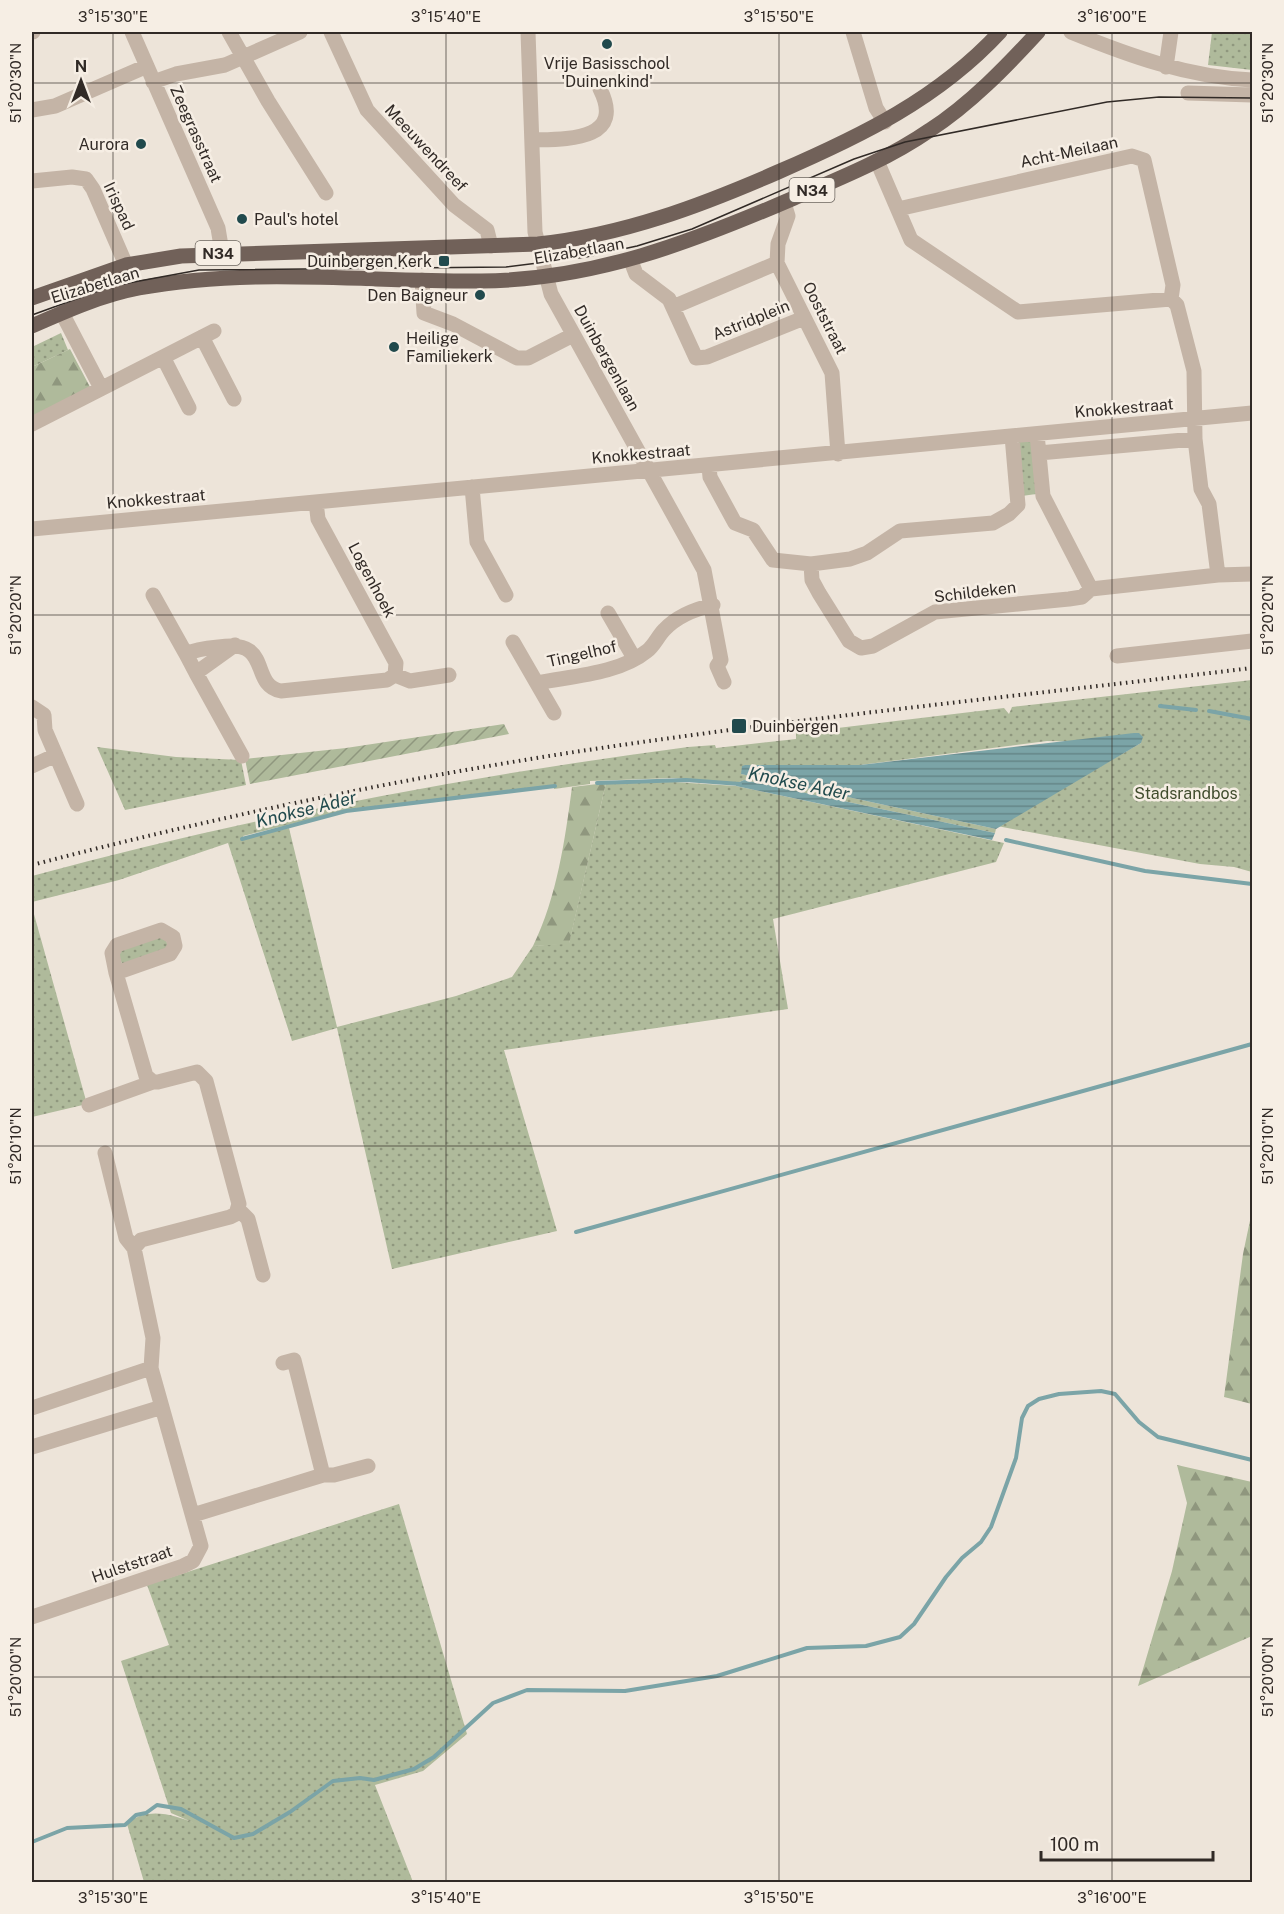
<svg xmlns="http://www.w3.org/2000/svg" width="1284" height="1914" font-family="'Public Sans',sans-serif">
	<defs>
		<pattern id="grass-dots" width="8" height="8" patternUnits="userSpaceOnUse" patternTransform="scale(1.5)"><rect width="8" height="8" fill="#afba9b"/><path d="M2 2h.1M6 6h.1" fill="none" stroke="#8f977e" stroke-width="1.8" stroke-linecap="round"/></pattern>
		<pattern id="forest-firs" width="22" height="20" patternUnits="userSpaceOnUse" patternTransform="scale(1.5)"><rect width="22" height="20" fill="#afba9b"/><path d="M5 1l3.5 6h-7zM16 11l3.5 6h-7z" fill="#8f977e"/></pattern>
		<pattern id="garden-furrows" width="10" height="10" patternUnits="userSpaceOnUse" patternTransform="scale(1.5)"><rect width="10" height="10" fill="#afba9b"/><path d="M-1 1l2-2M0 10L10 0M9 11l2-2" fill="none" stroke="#8f977e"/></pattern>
		<pattern id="water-rules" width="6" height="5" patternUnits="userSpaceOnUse" patternTransform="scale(1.5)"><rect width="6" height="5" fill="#7ba4a7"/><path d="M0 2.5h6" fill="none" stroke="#658688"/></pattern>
	</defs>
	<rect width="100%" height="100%" fill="#ede4d9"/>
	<path fill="url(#grass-dots)" d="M1212 32H1252V70L1208 65Z
		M61 333 68 350 32 367V347Z
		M1021 441 1031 442 1036 494 1022 496 1016 444Z
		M1252 680V872L1234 867 1200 864 997 826 1141 743 1047 741 860 765H745L741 774 996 829 995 833 744 780 737 783 673 778 590 781V784L554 789V785L348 810 243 836 244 839 289 828 337 1027 456 996 512 977 533 946 569 943 606 783 674 782 736 786 1004 843 996 862 773 919 788 1009 504 1050 557 1231 392 1269 337 1028 292 1041 228 843 119 880 32 902V876C247 818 467 776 688 747L715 745 716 748 796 739V733L1004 708 1009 714 1012 707Z
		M97 747 176 757 241 760 246 785 125 810Z
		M32 907 87 1104 32 1117Z
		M164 935 169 948 122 964 117 951Z
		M399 1504 467 1734 423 1771 375 1785 413 1882H144L127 1824C147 1806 174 1815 194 1823L171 1813 121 1661 169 1645 147 1585Z"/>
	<path fill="url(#forest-firs)" d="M70 349 90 387 32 419V367Z
		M606 783 569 944 533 946C557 897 565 840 572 787Z
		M1252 1211V1404L1224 1397 1243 1254Z
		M1177 1465 1252 1482V1636L1138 1686 1172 1571 1187 1503Z"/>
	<path fill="url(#garden-furrows)" d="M504 724 509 734 250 784 245 759 346 748Z"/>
	<path fill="url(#water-rules)" d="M1134 733H1139L1143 737 1141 743 996 829 741 774 742 766 745 765H860Z
		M744 780 995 833 992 840 736 786 737 783Z"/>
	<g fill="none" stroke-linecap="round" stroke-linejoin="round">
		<path stroke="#7ba4a7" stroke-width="4" d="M1160 706 1196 710
			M1209 711 1252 719
			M597 783 686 780 740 784
			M242 839 346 811 555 786
			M1006 840 1145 871 1252 884
			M576 1232 1252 1044
			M32 1842 67 1828 125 1825 136 1815 146 1813 157 1805 181 1809 234 1838 253 1834 290 1812 333 1781 360 1778 374 1780 414 1769 434 1757 493 1703 527 1690 625 1691 717 1676 807 1648 866 1646 900 1637 914 1624 946 1577 962 1558 981 1542 991 1527 1016 1458 1022 1418 1028 1406 1039 1399 1059 1394 1101 1391 1115 1394 1139 1422 1158 1437 1252 1460"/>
		<path stroke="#c4b4a6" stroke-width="15" d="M32 32H33
			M132 32 218 228 222 252
			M229 32 268 101 326 193
			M331 32 367 110 454 205 487 230 491 246
			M528 32 535 232 551 294 704 570 721 660 717 666 724 682
			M853 32 876 108 885 122
			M1071 32C1130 56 1188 77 1252 80
			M1166 67 1171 32
			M153 82 176 74 225 65 300 32
			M1188 93 1252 95
			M32 110 55 106 147 66
			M533 140C566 139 626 141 600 89
			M877 161 911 240 1018 312 1171 299
			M32 181 72 177 86 179 93 189 126 265
			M784 203 788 216 778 244 777 263 832 373 838 454
			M898 209 1132 156 1144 160 1173 285 1171 299 1177 305 1194 371 1195 439 1201 489 1209 504 1218 575
			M631 261 636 274 669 299 696 358 707 357 804 318
			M422 280 424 313 453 324 517 358H528L573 335
			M673 307 777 263
			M62 313 101 388
			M202 337 234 399
			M163 357 189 408
			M32 424 214 331
			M1037 434 1043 496 1091 589 1218 575 1252 574
			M1039 453 1195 439
			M709 466 710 477 735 523 753 530 773 560 811 564 812 580 819 593 849 641 861 648 873 646 935 612 1069 599 1082 597 1091 589
			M472 487 477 542 506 595
			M32 529 1252 413
			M811 564 850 559 867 553 900 531 993 523 1009 514 1018 505 1012 436
			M153 595 186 654
			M608 613 634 658
			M513 642 554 713
			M235 645 196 673 186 654C196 649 208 648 219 647 273 638 249 685 281 691L387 680 395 675 396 663 318 519 316 502
			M1117 656 1252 641
			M196 673 242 756
			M395 675 410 681 449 675
			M537 683C572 676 619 674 647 651 654 646 658 636 664 630 677 616 695 609 713 605
			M32 707 44 715 45 730 77 804
			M32 766 56 755
			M89 1105 153 1082
			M105 1153 126 1238 134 1248
			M239 1210 248 1219 263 1275
			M32 1408 151 1368
			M32 1447 162 1407
			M323 1475H334L368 1466
			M193 1515 323 1475 294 1360 283 1363
			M32 1617 183 1566 193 1561 201 1546 151 1368 153 1338 134 1248 141 1240 230 1217 236 1214 239 1204 206 1081 197 1072 158 1082H153L146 1076 116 973 170 954 175 946 173 937 161 930 117 945 112 953 116 973"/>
		<path stroke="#716159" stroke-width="15" d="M32 298 126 265 181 256 538 244C623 235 700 206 778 172 861 136 938 99 1000 32
			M32 326C66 311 102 295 139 288 251 267 368 282 481 281 594 280 692 242 794 198 841 178 888 159 930 130 970 104 1006 67 1038 32"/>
		<path stroke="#312a26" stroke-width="1.5" d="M32 315 112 286 199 270 506 267 586 257 637 246 692 229 854 159 905 142 1107 102 1159 97 1252 98"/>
		<path stroke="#312a26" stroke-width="4" stroke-dasharray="1.5 4.5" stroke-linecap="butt" d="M32 865C204 820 379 783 555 755 786 719 1020 696 1252 668"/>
	</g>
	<path fill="none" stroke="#312a26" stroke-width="1.5" stroke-opacity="0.45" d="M113 32V1882M446 32V1882M779 32V1882M1112 32V1882M32 83H1252M32 615H1252M32 1146H1252M32 1677H1252"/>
	<g fill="#214a4d" stroke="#f6eee4" stroke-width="2">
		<circle cx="607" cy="44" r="6"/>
		<circle cx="141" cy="144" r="6"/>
		<circle cx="242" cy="219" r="6"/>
		<rect x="438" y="255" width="12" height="12" rx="3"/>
		<circle cx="480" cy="295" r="6"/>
		<circle cx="394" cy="347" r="6"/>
		<rect x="731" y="718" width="16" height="16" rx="3"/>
	</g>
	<g text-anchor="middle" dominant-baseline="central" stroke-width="5" stroke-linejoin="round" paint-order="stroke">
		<g fill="#f6eee4" stroke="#6c655f" stroke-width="1.5">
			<rect x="789.5" y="178" width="45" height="24" rx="4.5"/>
			<rect x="195.5" y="241" width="45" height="24" rx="4.5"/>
		</g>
		<g font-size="15" font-weight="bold" fill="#312a26">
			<text x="812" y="190">N34</text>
			<text x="218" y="253">N34</text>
		</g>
		<g font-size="16" fill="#312a26" stroke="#f6eee4" text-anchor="end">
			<text x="607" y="63" text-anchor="middle">Vrije Basisschool<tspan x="607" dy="18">'Duinenkind'</tspan></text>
			<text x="129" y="144">Aurora</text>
			<text x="254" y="219" text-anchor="start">Paul's hotel</text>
			<text x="432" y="261">Duinbergen Kerk</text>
			<text x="468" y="295">Den Baigneur</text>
			<text x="406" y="338" text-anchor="start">Heilige<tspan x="406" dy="18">Familiekerk</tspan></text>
			<text x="752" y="726" text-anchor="start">Duinbergen</text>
		</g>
		<g font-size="16" fill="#312a26" stroke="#f6eee4">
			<text transform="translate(196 134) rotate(66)">Zeegrasstraat</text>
			<text transform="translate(426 148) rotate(47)">Meeuwendreef</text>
			<text transform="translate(1069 152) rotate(-12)">Acht-Meilaan</text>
			<text transform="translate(119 206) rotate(65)">Irispad</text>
			<text transform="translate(579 251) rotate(-10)">Elizabetlaan</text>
			<text transform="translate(95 285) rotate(-17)">Elizabetlaan</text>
			<text transform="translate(825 318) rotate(63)">Ooststraat</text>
			<text transform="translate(751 320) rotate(-22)">Astridplein</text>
			<text transform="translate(607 358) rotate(61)">Duinbergenlaan</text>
			<text transform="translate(1124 408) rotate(-5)">Knokkestraat</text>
			<text transform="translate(641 454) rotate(-5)">Knokkestraat</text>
			<text transform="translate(156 499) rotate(-5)">Knokkestraat</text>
			<text transform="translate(372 580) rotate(62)">Logenhoek</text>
			<text transform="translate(975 592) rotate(-7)">Schildeken</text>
			<text transform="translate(582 654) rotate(-13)">Tingelhof</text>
			<text transform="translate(132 1564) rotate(-19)">Hulststraat</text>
		</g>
		<g font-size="16" fill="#404c2d" stroke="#f6eee4">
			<text x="1186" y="793">Stadsrandbos</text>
		</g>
		<g font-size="18" font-style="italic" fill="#214a4d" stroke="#f6eee4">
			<text transform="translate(799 783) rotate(12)">Knokse Ader</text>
			<text transform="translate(306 809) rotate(-14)">Knokse Ader</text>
		</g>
	</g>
	<rect width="1284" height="1914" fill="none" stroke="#f6eee4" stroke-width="66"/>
	<g transform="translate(81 81)" stroke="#f6eee4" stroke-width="4.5" paint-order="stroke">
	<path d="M0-4.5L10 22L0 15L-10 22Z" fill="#312a26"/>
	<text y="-9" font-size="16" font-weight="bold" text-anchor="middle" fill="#312a26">N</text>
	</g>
	<path d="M1041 1851v9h172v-9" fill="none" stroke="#312a26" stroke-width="3"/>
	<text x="1050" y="1851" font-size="18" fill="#312a26" stroke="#f6eee4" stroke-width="4.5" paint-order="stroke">100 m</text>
	<rect x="33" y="33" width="1218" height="1848" fill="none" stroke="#312a26" stroke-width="2"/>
	<g font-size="15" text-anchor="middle" fill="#312a26">
		<text x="113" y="22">3°15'30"E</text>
		<text x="446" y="22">3°15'40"E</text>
		<text x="779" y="22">3°15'50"E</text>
		<text x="1112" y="22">3°16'00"E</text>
		<text transform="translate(16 83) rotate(-90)" y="5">51°20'30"N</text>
		<text transform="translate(1268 83) rotate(-90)" y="5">51°20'30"N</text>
		<text transform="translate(16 615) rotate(-90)" y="5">51°20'20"N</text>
		<text transform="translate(1268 615) rotate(-90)" y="5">51°20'20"N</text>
		<text transform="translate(16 1146) rotate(-90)" y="5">51°20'10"N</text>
		<text transform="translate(1268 1146) rotate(-90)" y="5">51°20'10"N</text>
		<text transform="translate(16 1677) rotate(-90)" y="5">51°20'00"N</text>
		<text transform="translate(1268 1677) rotate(-90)" y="5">51°20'00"N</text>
		<text x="113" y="1903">3°15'30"E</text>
		<text x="446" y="1903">3°15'40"E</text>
		<text x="779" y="1903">3°15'50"E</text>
		<text x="1112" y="1903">3°16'00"E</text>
	</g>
</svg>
